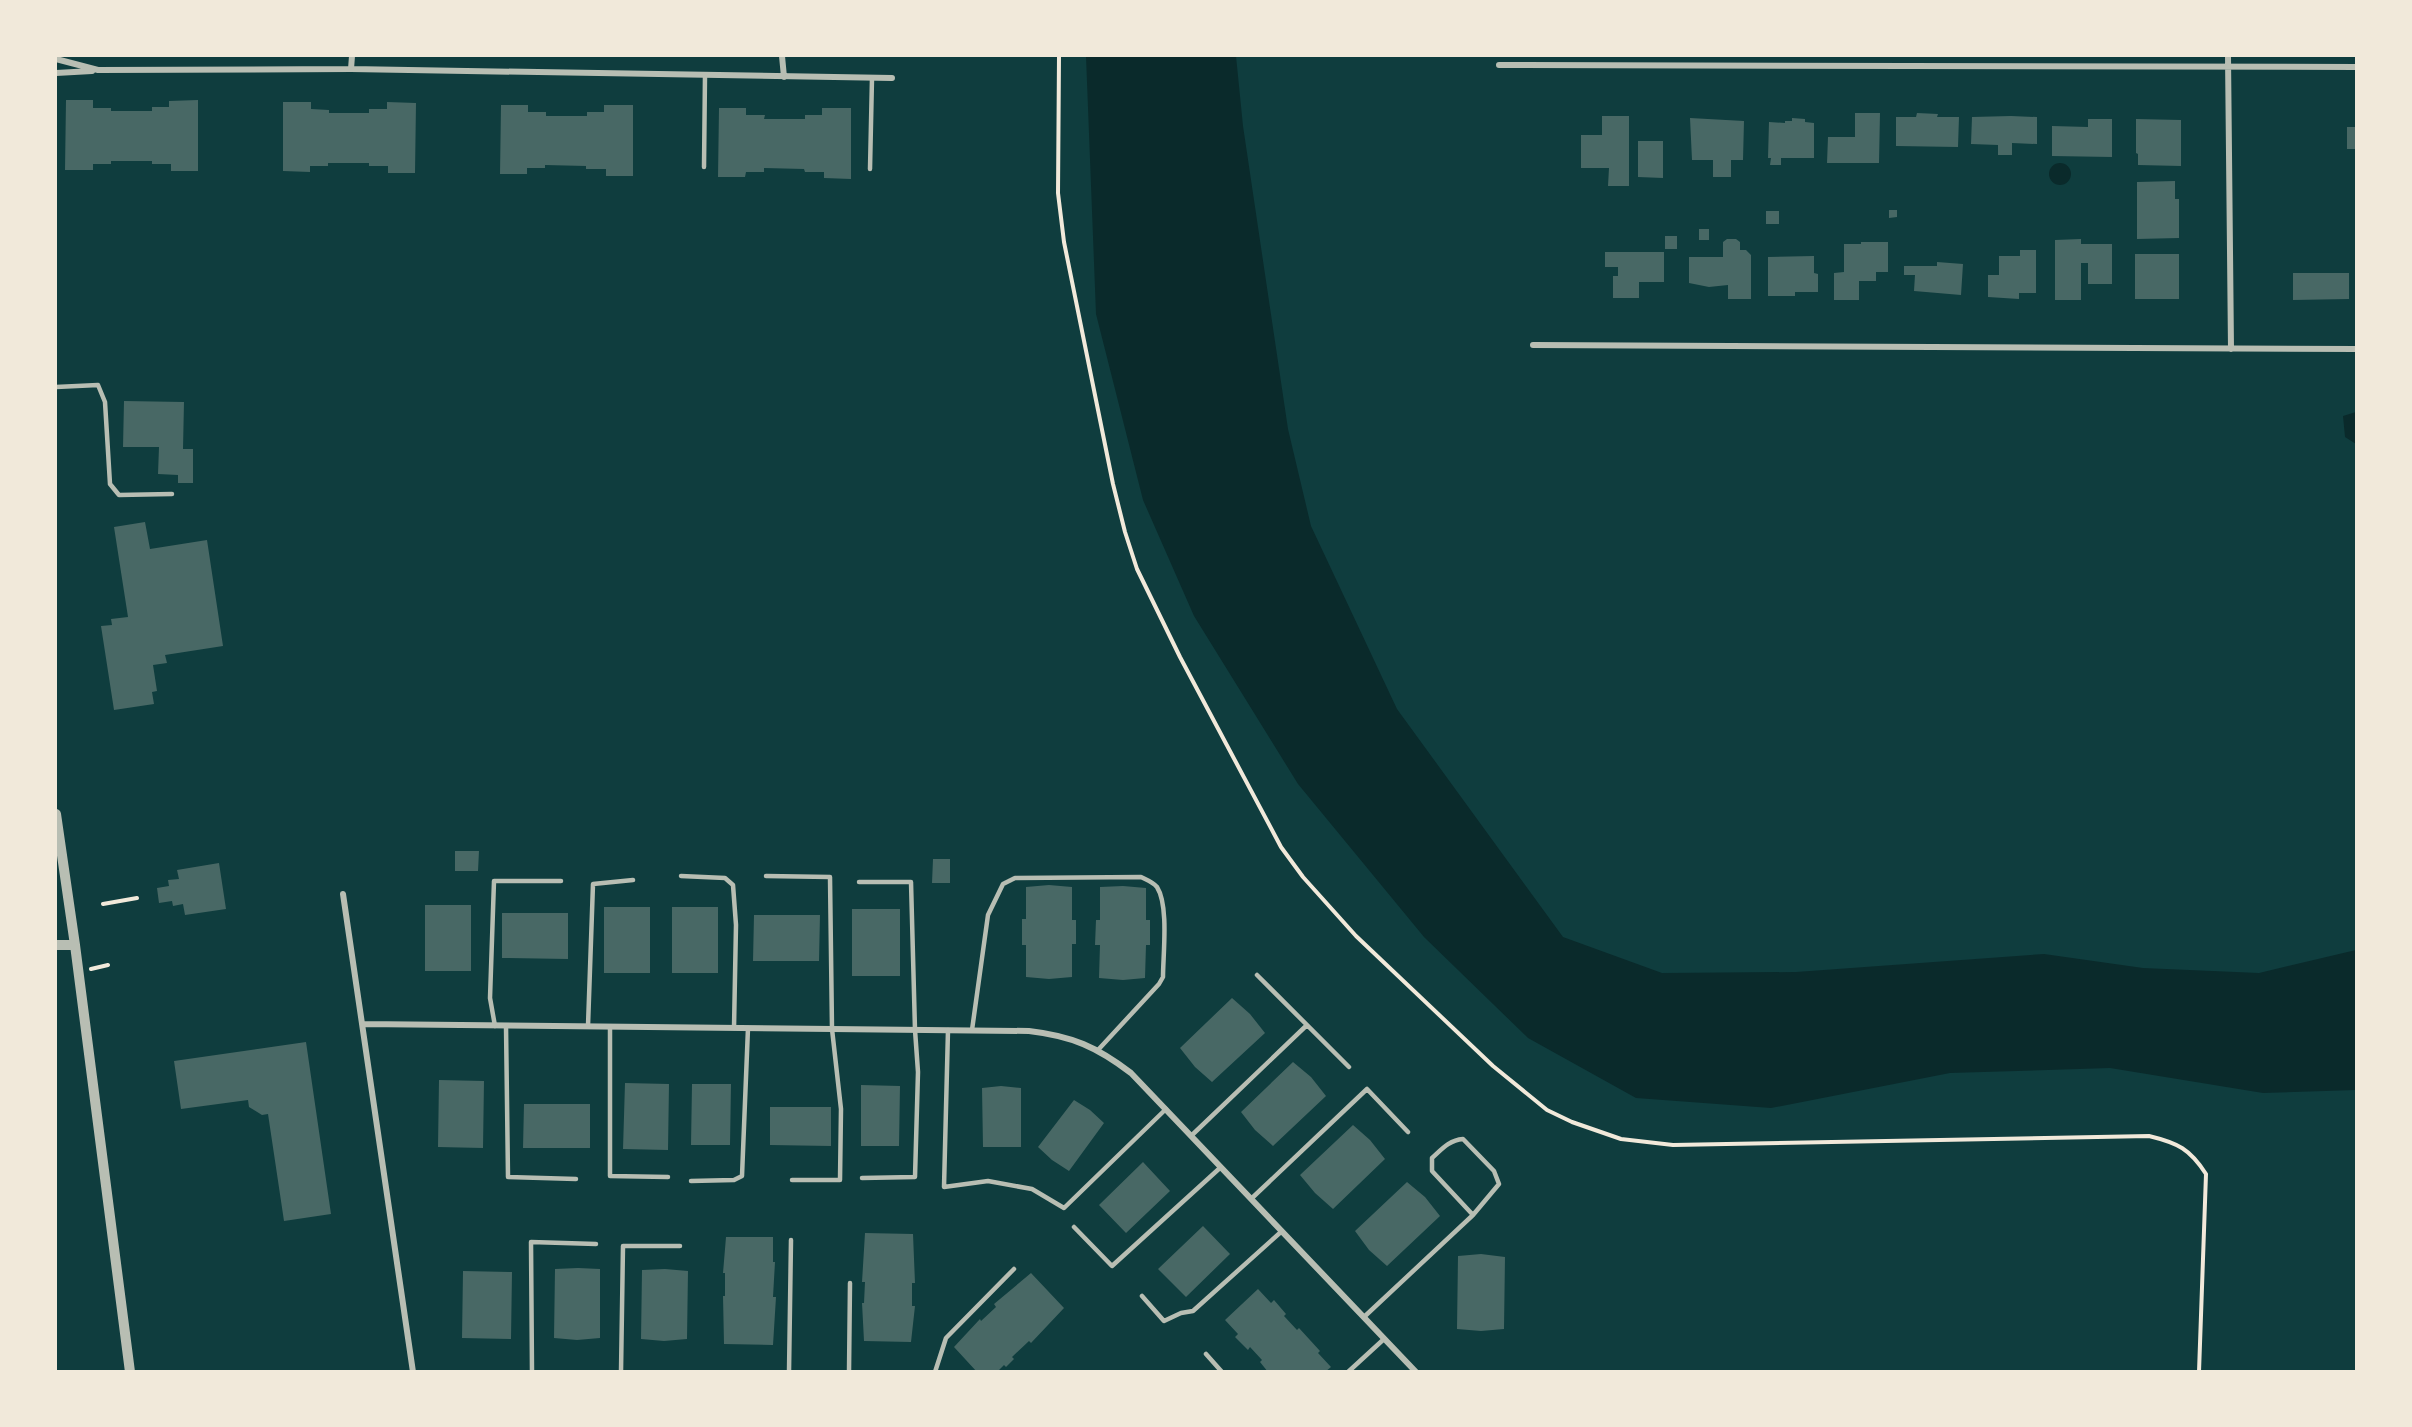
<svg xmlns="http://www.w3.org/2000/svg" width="2412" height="1427" font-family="'Golos Text',sans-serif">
	<rect width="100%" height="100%" fill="#0f3d3e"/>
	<path fill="#0a2a2b" d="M1086 56H1236L1243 126 1288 429 1311 526 1397 709 1563 937 1662 973 1796 972 2044 954 2143 968 2259 973 2356 950V1090L2263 1093 2110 1068 1950 1073 1771 1108 1636 1098 1528 1038 1424 937 1298 784 1194 616 1143 500 1096 314Z
		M2049 174a11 11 0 1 1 22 0a11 11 0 1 1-22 0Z
		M2356 412V444L2345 437 2343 416Z"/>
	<path fill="#486865" d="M66 100H93V108H111V111H152V107H169V101L198 100V171H171V164H152V161H111V164H93V170H65Z
		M283 102H311V109L329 110V113H369V109H387V102L416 103 415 173H388V166H369V163H328V166H310V172L283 171Z
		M501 105H528V112H546V116H587V112H604V105H633V176H606V169H586V166L545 165V168H527V174H500Z
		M719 108H746V115H765L764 119H805V115H822V108H851V179L824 178V172H805L804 169 764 168V172H746L745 177H718Z
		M1855 113H1880L1879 163H1827L1828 137H1855Z
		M1917 113 1938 114 1937 117H1959L1958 147 1896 146V117H1916Z
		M1602 116H1629V186H1608L1609 168H1581V135H1602Z
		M2011 116 2037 117V144L2012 143V155H1998V145L1971 144 1972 117Z
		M1690 118 1744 121 1743 160H1731V177H1713V160H1692Z
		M1792 118 1805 119V122L1814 123V158H1781V165H1770L1771 158H1768L1769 122 1785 123V121H1792Z
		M2088 119H2112V157L2052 156V126L2088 127Z
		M2136 119 2181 120V166L2138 165V154L2136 153Z
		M2347 127H2356V149H2347Z
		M1638 141H1663V178L1638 177Z
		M2175 181V199H2179V238L2137 239V182Z
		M1889 210H1897V217L1889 218Z
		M1766 211H1779V224H1766Z
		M1699 229H1709V240H1699Z
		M1665 236H1677V249H1665Z
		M1727 239H1736L1740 242V250H1746L1751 255V299H1728V285L1709 287 1689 283V257H1723V242Z
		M2081 239V244H2112V284H2088V263H2081V300H2055V240Z
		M1861 242H1888V272H1876V281H1859V300H1834V273L1844 272V244H1861Z
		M2020 250H2036V293H2019V299L1988 297V275H1999V256H2020Z
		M1605 252H1664V282H1639V298H1613V276H1618V267H1605Z
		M2135 254H2179V299H2135Z
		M1814 256V273L1818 274V292H1795V296H1768V257Z
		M1937 262 1963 264 1961 295 1914 291 1915 275H1904V266H1937Z
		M2293 273H2349V299L2293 300Z
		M124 401 184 402 183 449H193V483H178V475L158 474 159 447H123Z
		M145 522 150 549 207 540 223 646 165 655 167 663 153 665 157 691 152 692 154 704 114 710 101 626 112 625 111 619 128 617 114 527Z
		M455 851H479L478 871H455Z
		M933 859H950V883H932Z
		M219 863 226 909 185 915 183 904 173 906 172 901 159 903 157 888 169 886 168 880 179 879 177 870Z
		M1049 885 1072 887V920H1076V944H1072V977L1049 979 1026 977V945H1022V919H1026V887Z
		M1123 886 1146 888V920H1150V945H1146L1145 978 1123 980 1099 978 1100 945H1095L1096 920H1100V887Z
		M425 905H471V971H425Z
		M604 907H650V973H604Z
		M672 907H718V973H672Z
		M852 909H900V976H852Z
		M502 913H568V959L502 958Z
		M754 915H820L819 961H753Z
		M1232 998 1250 1014 1265 1033 1212 1082 1195 1067 1180 1048Z
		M306 1042 331 1214 284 1221 268 1114 262 1115 249 1107 248 1100 181 1109 174 1061Z
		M1293 1062 1311 1077 1326 1096 1273 1146 1255 1130 1241 1112Z
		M439 1080 484 1081 483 1148 438 1147Z
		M625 1083 669 1084 668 1150 623 1149Z
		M692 1084H731L730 1145H691Z
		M861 1085 900 1086 899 1146H861Z
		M1001 1086 1021 1088V1147H983L982 1088Z
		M1074 1100 1090 1110 1104 1123 1069 1171 1052 1160 1038 1147Z
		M524 1104H590V1148H523Z
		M770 1107H831V1146L770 1145Z
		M1353 1125 1370 1140 1385 1159 1333 1209 1315 1193 1300 1175Z
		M1143 1162 1170 1191 1126 1233 1099 1205Z
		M1407 1182 1425 1197 1440 1216 1387 1266 1369 1250 1355 1231Z
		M1203 1226 1230 1254 1186 1297 1158 1269Z
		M865 1233 913 1234 915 1283H912V1306H915L911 1342 864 1341 862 1303H864L865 1282H862Z
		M726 1237H773V1262H775L773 1297H776L773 1345 724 1344 723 1296H725V1273H723Z
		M1481 1254 1505 1257 1504 1329 1481 1331 1457 1329 1458 1256Z
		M578 1268 600 1269V1338L577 1340 554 1338 555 1269Z
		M665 1269 688 1271 687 1339 664 1341 641 1339 642 1270Z
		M463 1271 512 1272 511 1339 462 1338Z
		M1031 1273 1064 1308 1031 1343 1029 1341 1012 1357 1014 1359 1006 1367 1004 1365 997 1372H977L954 1347 980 1319 981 1321 996 1307 994 1304Z
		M1258 1289 1271 1303 1274 1300 1286 1314 1284 1316 1297 1330 1299 1328 1320 1351 1318 1353 1331 1367 1325 1372H1268L1260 1362 1262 1360 1250 1347 1248 1350 1235 1337 1238 1334 1225 1320Z"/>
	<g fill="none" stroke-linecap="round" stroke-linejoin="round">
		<path stroke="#f1e9da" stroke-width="4" d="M1059 56 1058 193 1064 242 1113 484 1125 532 1137 569 1180 657 1281 847 1303 877 1356 936 1493 1066 1547 1110 1572 1122 1621 1139 1673 1145 2149 1136C2178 1143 2190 1149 2206 1174L2199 1372
			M103 904 137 898
			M91 969 108 965"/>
		<path stroke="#b8beb3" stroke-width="4.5" d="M704 167 705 75
			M870 169 872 78
			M56 387 98 385 105 402 110 484 119 495 172 494
			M681 876 725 878 733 885 736 925 734 1028
			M766 876 830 877 832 1029 841 1109 840 1180H792
			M859 882H911L915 1030 918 1072 915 1177 862 1178
			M1257 975 1349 1067
			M495 1026 490 998 494 881H561
			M506 1026 508 1177 576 1179
			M588 1026 593 884 633 880
			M610 1027V1176L668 1177
			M948 1030 944 1187 988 1181 1032 1189 1064 1208 1166 1109
			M972 1030 988 915 1003 884 1015 878 1141 877C1147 880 1153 882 1157 887 1169 906 1163 954 1163 977L1159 984 1098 1050
			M1191 1136 1307 1025
			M691 1181 734 1180 742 1176 748 1028
			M1251 1199 1367 1089 1408 1132
			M1074 1227 1112 1266 1221 1167
			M1142 1296 1164 1321 1181 1313 1193 1311 1282 1231
			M1364 1317 1473 1215 1499 1184 1494 1171 1463 1139C1449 1140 1441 1150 1432 1158V1171L1473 1215
			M1206 1354 1222 1372
			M532 1372 531 1242 596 1244
			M621 1372 623 1246H680
			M789 1372 791 1240
			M849 1372 850 1283
			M935 1372 946 1338 1014 1269
			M1348 1372 1384 1339"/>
		<path stroke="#b8beb3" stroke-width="6" d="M782 56 784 77
			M2228 56 2231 349
			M56 59 98 70 351 69 892 78
			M1499 65 2356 67
			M351 69 352 56
			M56 73 92 71
			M1533 345 2356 349
			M343 894 413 1372
			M362 1024 1029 1031C1072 1036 1097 1047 1131 1073L1416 1372"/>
		<path stroke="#b8beb3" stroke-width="10" d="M56 814 75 945 130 1372
			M56 945H75"/>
	</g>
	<rect width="2412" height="1427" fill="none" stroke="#f1e9da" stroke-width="114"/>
</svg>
